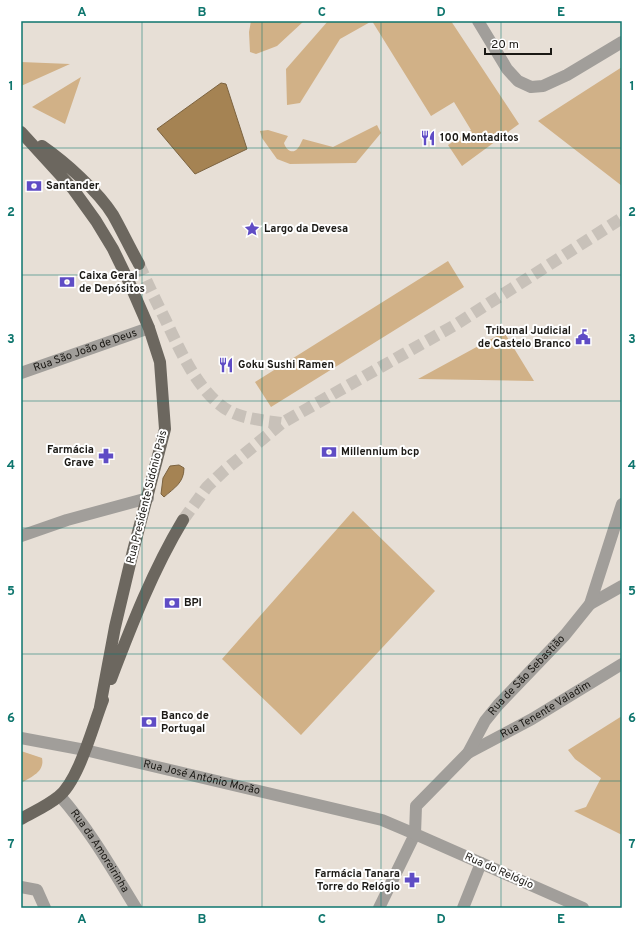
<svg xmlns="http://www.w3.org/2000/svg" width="643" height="929" font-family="Overpass,sans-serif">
	<rect width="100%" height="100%" fill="#e7dfd6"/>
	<path fill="#d1b187" d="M251 21H304L277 46 256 54 250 52 249 32Z
		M328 21H372L340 39 300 103 287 105 286 69Z
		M372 21H451L519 124 462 166 448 145 471 130 454 102 431 116Z
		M21 62 70 64 21 86Z
		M622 67V186L538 121Z
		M81 77 65 124 32 107Z
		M377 125 381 133 356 163 290 164 277 159 262 138 260 131 268 130 288 136 284 143C286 150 293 155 298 148 300 146 301 142 303 139L333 147Z
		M448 261 464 287 271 407 255 382Z
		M504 332 534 381 418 379Z
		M353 511 435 591 301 735 222 659Z
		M622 716V835L574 811 586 807 601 778 575 759 568 750Z
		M21 751 42 758C45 772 31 777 21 783Z"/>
	<path fill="#a58353" stroke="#7c6340" d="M221 83 226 84 247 149 195 174 157 129Z
		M179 465 184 468C184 483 174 488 164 497L161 494 163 478 170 466Z"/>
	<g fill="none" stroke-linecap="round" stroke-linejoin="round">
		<path stroke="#c8c1b9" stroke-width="12" stroke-dasharray="12 6" stroke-linecap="butt" d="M139 264C147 283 156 301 165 319 180 350 199 395 231 412 245 419 267 421 282 423
			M183 520 207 487 225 470 282 423 455 325 622 218"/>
		<g stroke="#a19e9a" stroke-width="12">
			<path d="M478 21 507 69 518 81 531 87 543 86 567 75 622 42"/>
			<path id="s1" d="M21 373 149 328"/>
			<path d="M21 536 67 520 148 498"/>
			<path d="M590 604 622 586"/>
			<path id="s2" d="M21 738 85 750 382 820 415 834 379 908"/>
			<path id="s3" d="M468 753 532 719 622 664"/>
			<path id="s4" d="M60 796C90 830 112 869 136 908"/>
			<path d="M21 887 37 890 45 908"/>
			<path d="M463 908 481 863"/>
			<path id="s5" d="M583 908 415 834 416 806 468 753 485 721 498 705 565 635 590 604 622 504"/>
		</g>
		<path stroke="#6c675f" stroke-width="12" d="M21 132 73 189 96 221 113 249 129 282 149 328 160 362 165 429 133 551 115 627 100 707
			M42 146C65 162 98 191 113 215 122 231 130 248 139 264
			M111 679C132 624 153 570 183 520
			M21 819C33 812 47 806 58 797 79 781 93 725 103 700"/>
	</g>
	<path fill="none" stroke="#0f766e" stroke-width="1" stroke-opacity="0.55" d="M142 21V908M262 21V908M381 21V908M501 21V908M21 148H622M21 275H622M21 401H622M21 528H622M21 654H622M21 781H622"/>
	<defs>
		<g id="restaurant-bare" transform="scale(1.2)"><path d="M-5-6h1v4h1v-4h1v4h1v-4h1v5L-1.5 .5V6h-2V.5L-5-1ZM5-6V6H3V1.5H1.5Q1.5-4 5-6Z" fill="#5f4cc5" stroke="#fff" stroke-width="2.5" paint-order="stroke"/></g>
		<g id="bank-bare" transform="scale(1.2)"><path d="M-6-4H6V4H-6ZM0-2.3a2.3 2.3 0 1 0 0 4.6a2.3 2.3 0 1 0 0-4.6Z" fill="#5f4cc5" stroke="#fff" stroke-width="2.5" paint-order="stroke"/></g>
		<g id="sight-bare" transform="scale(1.2)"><path d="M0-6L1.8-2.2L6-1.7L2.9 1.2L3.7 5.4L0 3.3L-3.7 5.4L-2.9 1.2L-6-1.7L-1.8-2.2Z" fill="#5f4cc5" stroke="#fff" stroke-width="2.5" paint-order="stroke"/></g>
		<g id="civic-bare" transform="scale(1.2)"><path d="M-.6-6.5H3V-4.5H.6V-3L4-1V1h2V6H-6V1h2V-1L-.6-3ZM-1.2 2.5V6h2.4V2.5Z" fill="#5f4cc5" stroke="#fff" stroke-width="2.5" paint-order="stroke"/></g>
		<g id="pharmacy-bare" transform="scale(1.2)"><path d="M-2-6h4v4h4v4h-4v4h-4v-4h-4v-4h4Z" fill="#5f4cc5" stroke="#fff" stroke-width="2.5" paint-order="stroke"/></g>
	</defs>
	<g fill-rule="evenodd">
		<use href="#restaurant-bare" x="428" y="138"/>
		<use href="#bank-bare" x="34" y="186"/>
		<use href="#sight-bare" x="252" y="229"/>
		<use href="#bank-bare" x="67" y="282"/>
		<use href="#civic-bare" x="583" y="337"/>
		<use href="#restaurant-bare" x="226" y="365"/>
		<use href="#bank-bare" x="329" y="452"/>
		<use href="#pharmacy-bare" x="106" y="456"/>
		<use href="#bank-bare" x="172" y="603"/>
		<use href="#bank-bare" x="149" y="722"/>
		<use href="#pharmacy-bare" x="412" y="880"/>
	</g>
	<g text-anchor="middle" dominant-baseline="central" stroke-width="4" stroke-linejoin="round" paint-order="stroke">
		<g font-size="11" font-weight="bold" fill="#1b1915" stroke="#fff" text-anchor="start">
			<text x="440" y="138">100 Montaditos</text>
			<text x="46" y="186">Santander</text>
			<text x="264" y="229">Largo da Devesa</text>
			<text x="79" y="276">Caixa Geral<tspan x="79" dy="13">de Depósitos</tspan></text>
			<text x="571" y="331" text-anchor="end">Tribunal Judicial<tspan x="571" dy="13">de Castelo Branco</tspan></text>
			<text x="238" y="365">Goku Sushi Ramen</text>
			<text x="94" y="450" text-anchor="end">Farmácia<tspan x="94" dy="13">Grave</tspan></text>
			<text x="341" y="452">Millennium bcp</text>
			<text x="184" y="603">BPI</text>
			<text x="161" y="716">Banco de<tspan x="161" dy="13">Portugal</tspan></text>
			<text x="400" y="874" text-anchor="end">Farmácia Tanara<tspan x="400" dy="13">Torre do Relógio</tspan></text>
		</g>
		<g font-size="11" fill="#1b1915" stroke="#fff">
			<text stroke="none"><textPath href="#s1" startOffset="68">Rua São João de Deus</textPath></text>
			<text transform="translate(147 497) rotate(-76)">Rua Presidente Sidónio Pais</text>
			<text stroke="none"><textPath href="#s5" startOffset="384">Rua de São Sebastião</textPath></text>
			<text stroke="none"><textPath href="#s3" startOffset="89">Rua Tenente Valadim</textPath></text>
			<text stroke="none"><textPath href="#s2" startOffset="185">Rua José António Morão</textPath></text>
			<text stroke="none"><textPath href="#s4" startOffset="68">Rua da Amoreirinha</textPath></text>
			<text transform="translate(499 871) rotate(24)">Rua do Relógio</text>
		</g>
	</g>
	<rect width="643" height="929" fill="none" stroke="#ffffff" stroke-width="44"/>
	<path d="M485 48v6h66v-6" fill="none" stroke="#1b1915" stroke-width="2"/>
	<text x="491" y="48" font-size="12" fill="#1b1915" stroke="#ffffff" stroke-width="3" paint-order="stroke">20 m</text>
	<rect x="22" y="22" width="599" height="885" fill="none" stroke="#0f766e" stroke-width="1.5"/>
	<g font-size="13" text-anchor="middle" font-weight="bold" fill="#0f766e">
		<text x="82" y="16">A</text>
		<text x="202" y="16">B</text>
		<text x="322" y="16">C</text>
		<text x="441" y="16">D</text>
		<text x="561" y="16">E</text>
		<text x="11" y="90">1</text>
		<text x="632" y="90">1</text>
		<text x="11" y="216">2</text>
		<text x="632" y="216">2</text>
		<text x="11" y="343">3</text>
		<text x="632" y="343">3</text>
		<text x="11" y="469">4</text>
		<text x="632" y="469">4</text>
		<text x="11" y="595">5</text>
		<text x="632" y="595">5</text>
		<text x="11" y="722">6</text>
		<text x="632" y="722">6</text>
		<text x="11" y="848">7</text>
		<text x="632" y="848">7</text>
		<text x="82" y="923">A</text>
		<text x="202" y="923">B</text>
		<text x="322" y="923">C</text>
		<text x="441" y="923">D</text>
		<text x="561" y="923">E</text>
	</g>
</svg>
